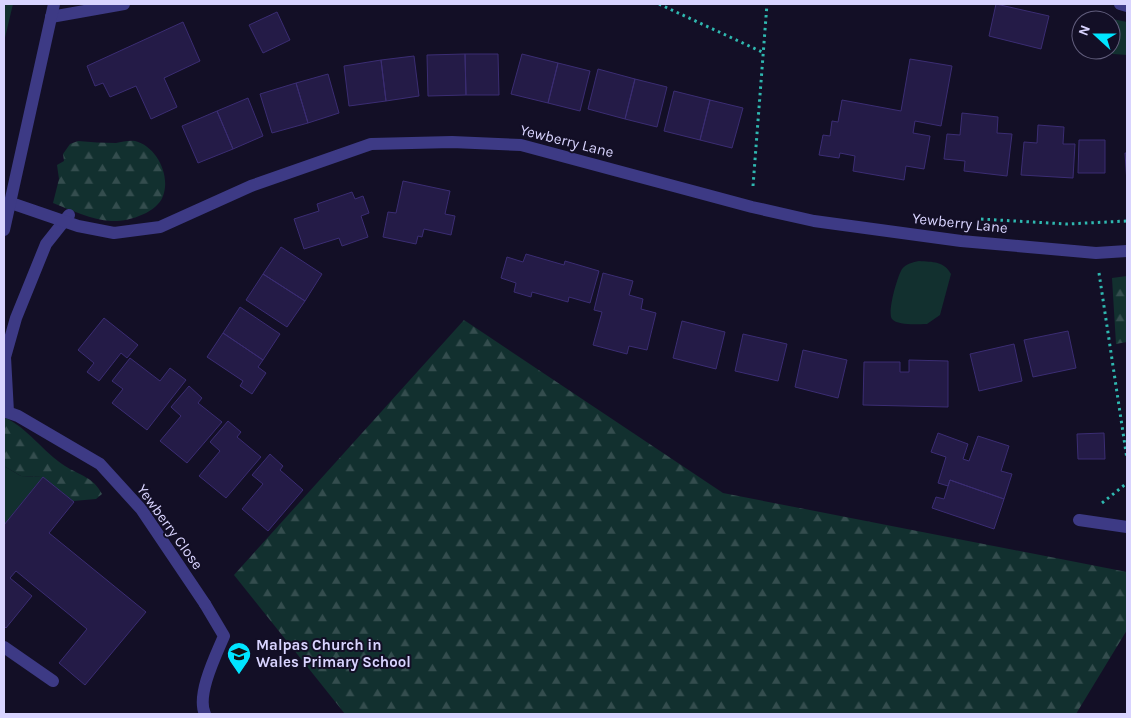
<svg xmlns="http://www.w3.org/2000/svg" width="1131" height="718" font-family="Karla,sans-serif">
	<defs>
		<pattern id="forest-firs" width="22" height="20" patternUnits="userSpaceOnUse" patternTransform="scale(1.25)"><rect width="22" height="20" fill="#12302f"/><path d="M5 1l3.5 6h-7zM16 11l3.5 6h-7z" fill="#344d4e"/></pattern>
	</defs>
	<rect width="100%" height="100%" fill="#130f26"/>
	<path fill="#12302f" d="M4 4H13L4 42Z
		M1103 17 1127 22V55L1098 53V50H1111V20H1102Z
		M919 261C933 262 944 261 951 274L940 315 927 324C918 324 898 326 892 319 887 313 897 277 902 269 906 264 913 262 919 261Z
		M4 466 21 476 43 477 4 525Z"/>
	<path fill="url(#forest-firs)" d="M78 141C91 142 103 143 116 143 122 142 129 140 135 141 156 146 171 175 163 196 157 213 128 222 111 221 92 220 71 210 53 203L59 179 57 165 64 161 63 154 70 144Z
		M1127 276V342L1116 344 1112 278Z
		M464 320 723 493 1127 572V630L1076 714H345L234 575Z
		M4 417C28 428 43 452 65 466 81 476 93 477 102 494L96 499 73 501 43 477 21 476 4 466Z"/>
	<path fill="#241b47" stroke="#3b2d73" d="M996 4 1049 16 1041 49 989 36Z
		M277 12 290 40 263 53 249 25Z
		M183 22 200 61 164 78 177 107 151 119 136 86 110 97 103 83 95 86 87 66Z
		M465 54H498L499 95H466Z
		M465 54 466 95 428 96 427 55Z
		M522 54 558 63 548 103 511 94Z
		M414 56 419 96 386 101 381 60Z
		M910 59 952 66 941 126 915 121 913 133 930 136 924 169 906 166 904 180 853 171 855 156 840 153 839 158 819 155 823 135 830 136 832 121 838 122 842 100 901 111Z
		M381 60 386 101 349 106 344 66Z
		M558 63 590 71 580 111 548 103Z
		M598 69 635 79 625 119 588 109Z
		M328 74 339 113 308 123 296 83Z
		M635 79 667 87 657 127 625 119Z
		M296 83 308 123 272 133 260 94Z
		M674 91 710 100 700 140 664 131Z
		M248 98 263 136 233 149 217 111Z
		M710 100 743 108 732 148 700 140Z
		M217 111 233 149 198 163 182 126Z
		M962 113 998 117 997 133 1012 134 1007 176 964 171 965 161 944 159 947 134 960 135Z
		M1038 125 1064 127 1063 144H1075L1073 178 1021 175 1024 142 1037 143Z
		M1079 140H1105V173H1078Z
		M1125 153H1127V183Z
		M403 181 450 191 445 214 455 216 451 235 424 229 422 237 418 236 416 244 383 237 388 212 396 213Z
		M352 192 355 199 363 196 369 213 361 216 368 237 342 246 339 238 304 249 294 219 319 211 317 204Z
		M281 247 322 274 305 301 263 274Z
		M526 254 564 265 565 261 599 271 590 303 569 297 568 302 532 292 531 297 514 292 516 283 501 278 507 257 523 262Z
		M603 273 633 281 629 295 643 299 641 309 656 313 647 350 629 346 627 354 593 345 602 312 594 310Z
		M263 274 305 301 287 327 246 300Z
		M240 307 280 334 263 360 223 333Z
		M104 318 138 345 127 358 121 353 99 381 87 372 94 363 78 350Z
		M682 321 725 332 716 369 673 358Z
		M1068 331 1076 368 1033 377 1024 340Z
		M223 333 263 360 258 367 266 373 252 394 240 386 243 381 207 357Z
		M743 334 787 344 778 381 735 371Z
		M1014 344 1022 381 979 391 970 354Z
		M803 350 847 360 838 398 795 387Z
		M130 358 160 381 170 368 186 380 147 430 112 403 123 389 112 381Z
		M909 360 948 361V407L863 405 864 362H900V372H909Z
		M189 386 202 398 198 403 222 422 187 463 160 441 181 416 171 407Z
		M228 421 241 432 237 437 261 457 226 498 199 476 220 451 210 442Z
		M938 433 968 444 963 459 969 461 978 436 1009 446 1001 471 1012 474 1004 499 950 480 948 486 938 483 946 457 931 452Z
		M1104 433 1105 459H1078L1077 434Z
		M270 454 283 466 280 470 303 490 268 531 242 509 263 484 252 475Z
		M43 477 74 502 49 533 146 612 85 685 59 663 87 629 16 571 10 578 32 596 6 628 4 626V525Z
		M950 480 1004 499 994 529 932 508 936 497 944 499Z"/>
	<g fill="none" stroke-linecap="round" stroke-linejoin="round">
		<path stroke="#2fb8b0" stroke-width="3" stroke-dasharray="2.5 4" stroke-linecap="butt" d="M659 4 762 52
			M753 186 767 4
			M981 219 1067 224 1127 221
			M1099 273 1127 459
			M1102 503 1127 483"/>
		<path stroke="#3d3a85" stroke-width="12" d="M51 17 124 4
			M8 412 5 357 16 318 46 244 69 215
			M205 604 224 636C216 655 196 695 205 714
			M4 647 53 681"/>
		<path stroke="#3d3a85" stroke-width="12" d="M1120 4 1127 6
			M11 203 78 226 114 233 160 227 251 186 371 144 452 142 521 145 752 207 814 221 961 241 1096 253 1127 251
			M4 411 18 416 100 464 141 509 205 604
			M1079 520 1127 527"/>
		<path stroke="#3d3a85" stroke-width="12" d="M4 230 54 4"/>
	</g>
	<defs>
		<g id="school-pin" transform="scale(1.25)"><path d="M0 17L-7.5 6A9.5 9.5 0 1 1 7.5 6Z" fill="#00e5ff" stroke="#130f26"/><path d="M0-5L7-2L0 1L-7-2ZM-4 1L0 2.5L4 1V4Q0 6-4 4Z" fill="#111"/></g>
	</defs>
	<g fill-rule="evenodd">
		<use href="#school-pin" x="239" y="654"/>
	</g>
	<g text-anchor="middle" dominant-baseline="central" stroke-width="4" stroke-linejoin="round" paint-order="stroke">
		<g font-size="15" fill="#d9d4ff" stroke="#130f26">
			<text transform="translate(567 141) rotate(14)">Yewberry Lane</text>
			<text transform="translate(960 223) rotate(6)">Yewberry Lane</text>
			<text transform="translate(170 527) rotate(54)">Yewberry Close</text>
		</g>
		<g font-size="15" font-weight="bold" fill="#d9d4ff" stroke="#130f26" text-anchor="start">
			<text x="256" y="645">Malpas Church in<tspan x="256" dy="17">Wales Primary School</tspan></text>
		</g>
	</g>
	<rect width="1131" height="718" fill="none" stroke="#d9d4ff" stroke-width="10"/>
	<g transform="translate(1096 35) rotate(291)"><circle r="24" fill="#130f26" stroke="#625e7d"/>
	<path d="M0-4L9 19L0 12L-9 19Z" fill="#00e5ff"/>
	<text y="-8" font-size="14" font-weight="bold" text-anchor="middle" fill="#d9d4ff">N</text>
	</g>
</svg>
